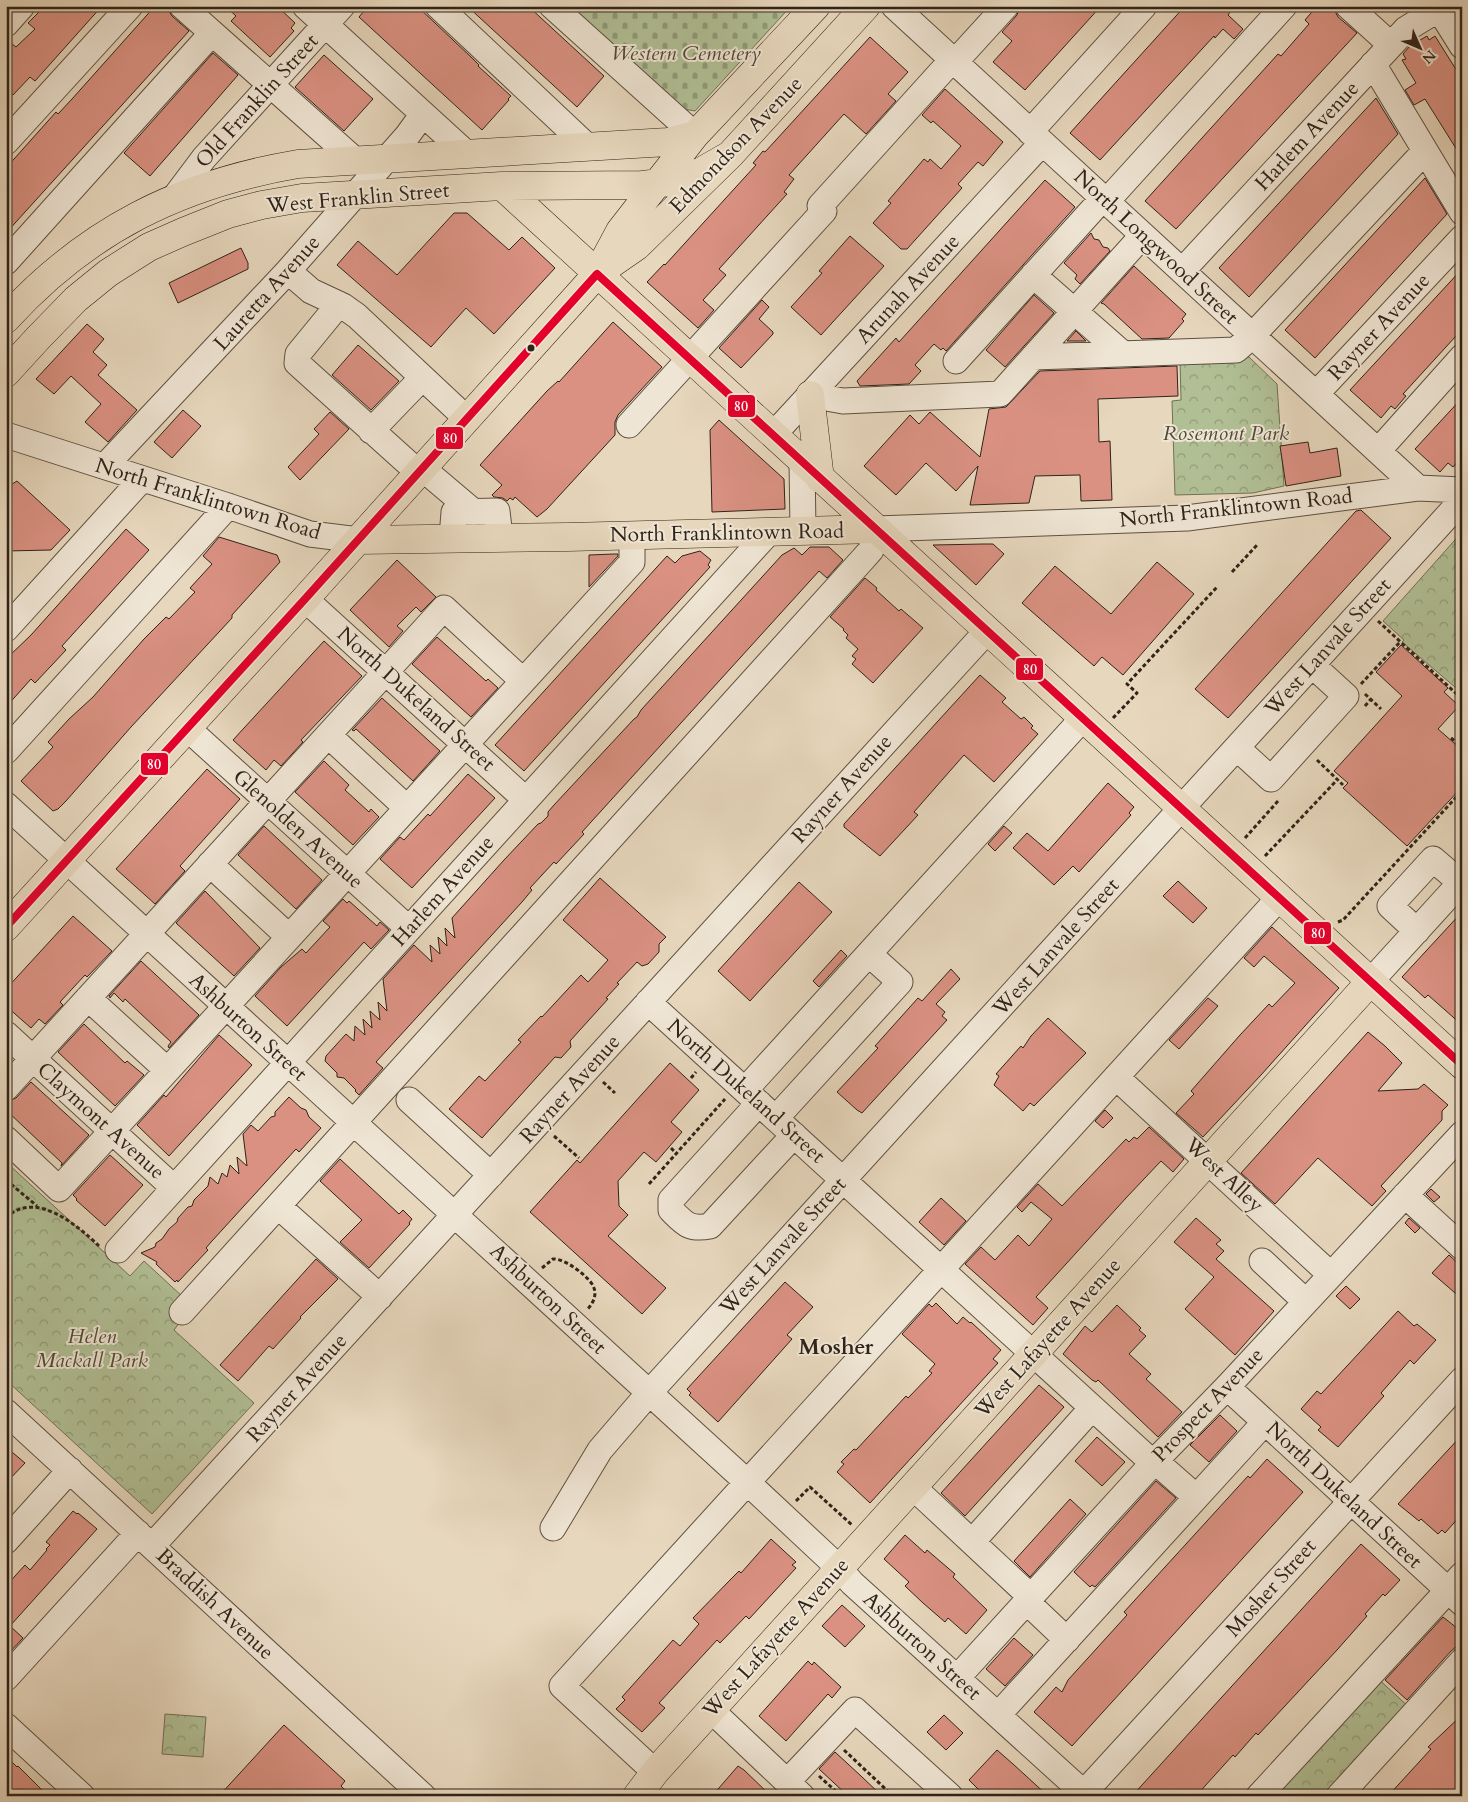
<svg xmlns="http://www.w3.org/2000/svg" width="1468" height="1802" font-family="Cardo,serif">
	<defs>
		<pattern id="cemetery-stones" width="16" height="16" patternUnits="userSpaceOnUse" patternTransform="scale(1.25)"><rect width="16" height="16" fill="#b1bf95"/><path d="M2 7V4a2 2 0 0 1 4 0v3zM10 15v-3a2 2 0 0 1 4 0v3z" fill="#909b79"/></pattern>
		<pattern id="park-crowns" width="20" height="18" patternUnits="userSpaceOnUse" patternTransform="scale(1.25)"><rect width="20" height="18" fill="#b1bf95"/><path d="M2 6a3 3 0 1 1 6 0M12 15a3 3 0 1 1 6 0" fill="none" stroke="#909b79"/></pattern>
	</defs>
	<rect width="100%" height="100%" fill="#e7d7bd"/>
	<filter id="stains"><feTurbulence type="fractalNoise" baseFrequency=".004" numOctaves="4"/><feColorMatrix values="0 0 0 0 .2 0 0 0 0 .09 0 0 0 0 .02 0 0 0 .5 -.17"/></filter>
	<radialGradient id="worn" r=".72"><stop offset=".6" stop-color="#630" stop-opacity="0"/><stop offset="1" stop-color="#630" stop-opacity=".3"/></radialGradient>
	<path fill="url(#cemetery-stones)" stroke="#707156" d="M565 6H791L695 111 678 108Z"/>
	<path fill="url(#park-crowns)" stroke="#707156" d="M1249 357 1277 384 1284 486 1253 493 1175 495 1172 401 1181 400 1180 360Z
		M1462 532V693L1402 642 1404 640 1383 621Z
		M6 1162 130 1276 144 1261 184 1298 170 1313 180 1322 174 1330 254 1403 152 1514 6 1380Z
		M1375 1676 1410 1708 1332 1796H1265Z
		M165 1714 206 1717 203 1757 162 1754Z"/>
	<path fill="#da9182" stroke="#2f2318" d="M45 6H102L35 81 30 77 13 95 6 89V39L16 47 35 29 28 23Z
		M155 6H168L169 11 172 16 189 31 6 233V168L56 112 58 114 72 99Z
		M225 6H277L295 23 291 28 294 31 270 57 231 21 236 16Z
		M368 6H417L472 58 479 65 478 66 511 96 508 99 509 100 482 130 359 17Z
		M467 6H528L604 76 577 107Z
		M1020 6H1101L1025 90 993 62 1012 41 1002 32 1017 15Z
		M1185 6H1223L1230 12 1228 15 1243 29 1234 39 1223 29 1215 38 1214 36 1100 160 1070 133Z
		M1317 6H1334L1335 11 1338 17 1357 33 1176 229 1145 201 1278 54 1281 56 1309 24 1305 20Z
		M1427 36 1429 40 1435 36 1462 79V158L1425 99 1414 105 1405 90 1416 83 1402 60 1406 59 1403 54 1410 46Z
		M870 37 908 72 888 94 896 101 866 134 844 114 789 175 794 179 784 192 787 194 719 269 726 275 703 300 714 310 698 328 647 282 664 264 665 265 725 199 756 165 753 163 763 151 765 152Z
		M213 53 238 75 150 176 124 153Z
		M324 55 373 99 344 131 295 87Z
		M945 89 1003 142 983 166 978 162 958 184 962 188 907 249H901L873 223 891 203 888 201 924 159 928 162 930 159 941 169 961 146 933 121 931 123 922 115Z
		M1376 98 1398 134 1249 297 1219 268Z
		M1425 178 1447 214 1315 358 1285 330Z
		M1045 180 1075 207 946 351 943 348 941 350 934 344 915 365 921 371 909 384 860 386 857 381 896 338 899 342Z
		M454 213H467L509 250 522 237 555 268 494 334 466 308 431 347 337 265 358 241 397 275Z
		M1091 233 1094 239 1099 240 1103 247 1108 248 1110 251 1080 284 1075 279 1077 275 1064 263Z
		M850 236 884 266 821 335 791 307 822 273 819 271Z
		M241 248 248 263V269L178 303 169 283Z
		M1134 266 1186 314 1182 319 1184 321 1169 338 1142 339 1104 304 1101 303Z
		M1462 269V342L1456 336 1403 394 1406 396 1395 409 1391 406 1381 418 1350 390Z
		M1034 295 1054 313 1005 367 986 350Z
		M762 300 769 307 759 319 773 332V334L741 368 719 348Z
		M613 322 662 367 618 415 615 422V435L547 509 537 517 515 497 513 500 510 498 507 501 503 498 494 497 492 495 502 485 480 465 547 391 558 381 559 382Z
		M87 324 104 339 93 352 107 365 98 375 137 410 108 442 85 422 101 404 71 376 54 394 36 379Z
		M1076 331 1086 341H1067Z
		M358 345 399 381 371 410 332 375Z
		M1177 366 1178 396 1098 399 1099 442 1110 441 1112 500 1081 501 1080 475 1035 476 1029 503 970 505 978 466 956 491 926 463 896 495 864 466 910 415 919 424 930 412 980 457 989 409 1006 407 1040 371Z
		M1462 398V457L1453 467 1448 463 1440 472 1415 449Z
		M183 410 201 426 172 458 154 442Z
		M330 412 349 429 300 480 288 467 319 434 314 429Z
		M719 420 784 479 785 509 712 512 710 430Z
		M1308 442 1310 453 1337 448 1341 476 1286 486 1280 446Z
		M17 481 70 530 51 550 6 551V488Z
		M1361 510 1391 538 1228 718 1195 689 1356 511Z
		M126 529 149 550 62 646 66 650 35 683 31 679 6 707V659L31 635Z
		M219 537 277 555 280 562 232 615V618L131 727 66 801 58 809 53 811 21 781 53 747 48 742 69 719 93 697 144 639 166 617 169 619 195 592 190 588 212 564 203 556Z
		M983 544H993L1004 554 976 585 933 545Z
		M810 547H829L843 560 827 578 819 571 582 832 584 834 556 864 554 862 530 888 532 890 522 902 376 1062 383 1068 359 1095 355 1091 356 1090 344 1078 337 1077V1073L325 1061 326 1056 346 1034 354 1041 355 1026 365 1035 363 1019 372 1028 370 1011 380 1020 378 1002 387 1011 383 979 414 945 432 962 430 945 440 954 438 937 447 946 445 928 455 938 452 918 504 860 538 824 541 823 548 816V812L554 805 634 719 637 717 641 710 782 555 794 548 802 555Z
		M700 551 711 560 708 565 710 567 524 771 495 745 667 556 675 563 682 556Z
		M614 554H618V556L589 587V555Z
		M397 560 436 597 421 612 416 607 397 626 403 631 389 647 350 610Z
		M1157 562 1194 594 1123 675 1102 657 1094 666 1022 603 1055 566 1111 614Z
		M865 578 877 588 876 590 899 611 901 609 923 628 873 683 852 664 856 659 852 656 858 649 846 638 848 635 843 630 844 629 830 617Z
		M437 637 486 681 488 679 498 688 471 717 412 664Z
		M324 641 362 676 301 740 303 742 281 766 274 760 266 770 233 740Z
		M1401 645 1448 688 1444 692 1459 706 1438 729 1462 750V787L1407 846 1343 788 1348 783 1334 771 1402 696 1376 672Z
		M980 675 1006 698 1002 702 1021 719 1024 717 1033 726 1031 728 1038 734 994 782 964 755 914 812 918 815 880 856 844 827V824Z
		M382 698 440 751 413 781 356 729 354 731 352 730Z
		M324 761 349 785 345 790 369 812 371 809 379 817 353 845 295 792Z
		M207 769 240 799 180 866 185 871 155 904 116 869Z
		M468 774 495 798 412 888 380 859 400 837 404 840 428 814 430 816Z
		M1108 783 1134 807 1129 813 1131 815 1079 872 1073 866 1054 885 1013 848 1027 833 1048 851Z
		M264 826 322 880 296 909 238 855Z
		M1004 826 1012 833 995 851 988 844Z
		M600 878 666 937 659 944V952L648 964 642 966 637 962 617 983 619 984 606 998 608 999 570 1041 571 1047 561 1058 555 1057 482 1138 449 1109 479 1076 485 1081 521 1042 518 1040 541 1016 542 1017 581 975 588 982 608 960 563 920Z
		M1178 881 1207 908 1193 923 1163 896Z
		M799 882 832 912 750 1001 718 971Z
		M205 891 260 948 234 976 176 923Z
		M343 899 347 903 349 901 377 926 380 922 389 930 371 949 364 942 287 1026 255 996 281 967 302 949 306 953 330 927 323 921Z
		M1462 912V1025L1428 995 1425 998 1402 977Z
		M73 916 112 951 87 977 85 975 60 1002 63 1005 45 1024 39 1019 31 1028 6 1006V989Z
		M1272 927 1339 988 1261 1075 1203 1137 1176 1113 1194 1094 1191 1091 1240 1035 1269 1004 1272 1007 1295 983 1264 956 1254 967 1244 958Z
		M841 950 847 956 819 987 813 981Z
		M141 961 199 1015 169 1048 168 1046 171 1042 125 999 123 1002 114 993 110 998 109 996Z
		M951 969 960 979 936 1004 945 1012 942 1016 947 1020 862 1113 857 1110 837 1092 878 1048 875 1046 918 998 922 1001Z
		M1208 998 1218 1006 1179 1049 1169 1040Z
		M1048 1018 1086 1053 1034 1106 1030 1103 1023 1111 994 1085 999 1076 996 1074 1021 1046 1023 1048 1031 1036Z
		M84 1024 125 1063 127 1061 144 1075 115 1106 58 1052Z
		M1368 1032 1385 1046 1402 1063 1378 1091 1418 1089 1424 1084 1448 1105 1442 1111V1120L1381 1186 1386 1191 1372 1206 1318 1158 1275 1204 1241 1173Z
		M219 1035 252 1065 169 1156 137 1125 164 1095 166 1097Z
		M670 1063 699 1090 671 1122 682 1132 656 1162 644 1152 618 1181 619 1206 628 1215 608 1236 666 1288 642 1314 530 1212 577 1160 580 1163Z
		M31 1082 89 1135 61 1166 62 1163 6 1110V1102L16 1098Z
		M289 1097 301 1108 306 1110 309 1117 321 1128 299 1152 296 1149 212 1241 206 1248 208 1250 178 1282 177 1280 175 1282 156 1264 157 1262 141 1253 155 1247 156 1243 162 1239 169 1229 177 1222 178 1218 188 1207 192 1206 194 1200 208 1186 210 1177 218 1184 222 1173 227 1177 230 1165 239 1174 237 1157 247 1166 243 1134 251 1125 258 1131 271 1117 275 1116V1112Z
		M1105 1110 1113 1118 1103 1128 1095 1121Z
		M1149 1127 1184 1159 1173 1172 1161 1161 1126 1198 1036 1297 1048 1308 1033 1325 965 1264 981 1247 995 1260 1018 1235 1029 1246 1052 1219 1031 1202 1022 1212 1017 1207 1038 1184 1062 1206 1126 1139 1129 1142 1134 1137 1137 1139Z
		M110 1155 143 1185 105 1226 76 1200 77 1199 73 1195Z
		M340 1159 399 1214 403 1210 412 1219 409 1223 410 1224 369 1268 340 1242 362 1220 320 1181Z
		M1431 1189 1440 1197 1434 1202 1426 1194Z
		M941 1198 966 1221 944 1245 919 1222Z
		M1196 1218 1221 1240 1216 1244 1224 1251 1216 1259 1274 1311 1235 1355 1185 1309 1214 1277 1174 1242Z
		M1409 1218 1420 1228 1415 1233 1405 1223Z
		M1449 1255 1462 1267V1299L1432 1273Z
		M316 1259 338 1279 300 1317 301 1318 273 1349 269 1346 238 1381 220 1365Z
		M785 1282 813 1307 787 1335 792 1339 718 1422 689 1395 691 1393 687 1389Z
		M1346 1286 1360 1299 1350 1309 1336 1296Z
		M936 1303 957 1324 963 1317 970 1323 971 1322 1001 1350 993 1359 998 1363 870 1503 837 1472 844 1464 841 1462 854 1449 856 1450 906 1396 908 1398 932 1373 929 1371 935 1364 902 1334 929 1304 932 1307Z
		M1117 1305 1141 1328 1139 1330 1146 1336 1129 1354 1151 1374 1146 1379 1182 1412 1158 1437 1098 1380 1096 1382 1092 1380 1063 1354 1085 1326 1092 1332Z
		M1398 1311 1414 1326 1417 1324 1436 1340 1414 1364 1410 1360 1381 1393 1384 1396 1338 1447 1318 1430 1321 1427 1301 1409 1317 1391 1321 1394Z
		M1039 1385 1064 1407 965 1516 941 1493Z
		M1220 1415 1237 1431 1209 1462 1190 1445Z
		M1462 1435V1514L1445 1533 1442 1530 1438 1534 1421 1519 1419 1521 1398 1504Z
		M1097 1437 1125 1462 1102 1486 1075 1461Z
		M6 1447 25 1463 6 1483Z
		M1267 1459 1303 1492 1072 1746 1034 1712 1056 1687 1062 1692 1068 1680 1127 1615 1124 1612 1248 1476 1250 1478Z
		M1156 1481 1176 1498 1095 1587 1092 1585 1090 1587 1074 1572Z
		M1070 1499 1086 1514 1030 1577 1014 1561Z
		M73 1511 77 1514 78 1513 97 1529 10 1626 23 1638 6 1656V1586L25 1565 30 1570 47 1550 46 1549 50 1545 46 1542Z
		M905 1535 925 1553 927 1550 955 1574 953 1577 987 1610 966 1634 948 1618 945 1622 923 1603 905 1586 909 1582 884 1559Z
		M771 1539 796 1562 792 1565 796 1568 749 1619 746 1616 720 1643 717 1640 659 1703 665 1708 642 1732 616 1709 625 1700 622 1697 673 1640 680 1646 699 1624 693 1618 731 1579 739 1571 741 1573Z
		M1361 1544 1400 1580 1385 1596 1383 1594 1365 1614 1367 1616 1337 1650 1258 1735 1256 1733 1235 1757 1233 1755 1196 1796H1132Z
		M842 1605 865 1626 845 1647 822 1626Z
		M1443 1617 1462 1632V1642L1451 1651 1407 1700 1385 1680Z
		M1014 1638 1033 1655 1005 1686 986 1669Z
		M808 1661 812 1665 814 1662 841 1687 832 1698 828 1694 786 1741 759 1716Z
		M944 1715 963 1733 946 1750 927 1732Z
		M1462 1715V1796H1388L1431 1749 1428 1747Z
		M284 1725 345 1781 341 1786 351 1796H219Z
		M997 1750 1013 1764 1048 1796H986L977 1788 969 1780Z
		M835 1752 861 1776 882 1796H848L819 1769Z
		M6 1756 17 1767 18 1766 48 1796H6Z
		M738 1766 744 1770 771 1796H712Z"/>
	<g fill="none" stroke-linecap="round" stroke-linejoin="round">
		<g stroke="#5d5041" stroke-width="27">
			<path id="minor" d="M182 6 355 160
				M305 6 467 154
				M438 6 587 146
				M552 6 695 135
				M894 6 1418 488
				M1348 6 1391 45
				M1437 6 1462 46
				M6 24 22 6
				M955 62 1006 6
				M1373 64 1462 212
				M1030 132 1144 6
				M6 142 130 6
				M174 198 204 158 342 6
				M1106 202 1284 6
				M6 262 212 33
				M288 271 311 291 343 306 357 316 467 419
				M1182 271 1406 29 1439 9
				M1033 275 1123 354
				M339 304 298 354 297 363 419 473
				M1033 357 1236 350 1252 336 1425 151
				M956 361 1103 198
				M1316 394 1462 238
				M810 395 843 401 1000 394 1143 235
				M629 425 824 211 820 206 952 60
				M371 431 422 378
				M6 435 228 506 310 534 359 540
				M773 435 1042 143
				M1378 451 1462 357
				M802 461 803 531
				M105 466 288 271 407 136 423 114
				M422 468 474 512
				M452 538 454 512 497 511 500 537
				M305 599 526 800
				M6 629 142 479
				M187 728 409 929
				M328 735 407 808
				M1237 748 1271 779 1346 696 1312 665
				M6 751 228 506
				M6 805 747 1482 839 1568 852 1583 1087 1796
				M210 864 289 937
				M1417 931 1390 906 1433 859 1461 883
				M1370 982 1462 881
				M88 998 167 1070
				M648 1002 1153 1463
				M6 1034 174 1188
				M1116 1077 1331 1275
				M6 1088 444 608 523 681
				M745 1090 1083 718
				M409 1100 491 1175
				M759 1103 671 1200V1210C685 1224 689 1230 710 1226L794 1135
				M776 1118 900 982 869 954
				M6 1139 59 1189 632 562V535
				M1405 1195 1462 1247
				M278 1206 380 1297
				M118 1250 769 532
				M1262 1261 1305 1301
				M182 1312 863 559 871 550 876 529 1187 518 1418 488 1462 490
				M1227 1387 1462 1603
				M6 1412 423 1796
				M1155 1461 1196 1497
				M913 1487 1032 1598
				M553 1528 600 1450 649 1393 1462 500
				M6 1541 70 1470
				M972 1542 1092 1408
				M152 1546 987 631
				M1027 1602 1067 1640
				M6 1678 138 1533
				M957 1678 1153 1463 1227 1387 1462 1134
				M711 1710 802 1796
				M998 1715 1265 1422
				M6 1726 82 1796
				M655 1772 562 1686 1279 898
				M787 1782 855 1710 950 1796
				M1081 1796 1462 1380
				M1259 1796 1462 1575
				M1339 1796 1462 1661"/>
		</g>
		<g stroke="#2f2318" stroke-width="29">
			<path id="major" d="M502 186 1462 1065
				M598 273 637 246 730 155 866 6
				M6 319C87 230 180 184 298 164L668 142 695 135
				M6 373 39 337 76 299 108 273 149 247 183 232 228 214 262 205 302 198 502 186 642 185 679 181 702 171 730 155
				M810 395 820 479
				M359 540 568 537 876 529
				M6 927 305 599 597 274 620 231 695 135 816 6
				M637 1796 655 1772 1370 982"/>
		</g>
		<path stroke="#2f2318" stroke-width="3" stroke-dasharray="4 2.5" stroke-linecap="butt" d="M1232 572 1257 545
			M1378 621 1462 699
			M1361 684 1400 642
			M1365 694 1381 709
			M1365 706 1371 699
			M1113 718 1137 693 1127 684 1217 587
			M1451 738 1462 747
			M1317 760 1343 785
			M1245 838 1279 800
			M1265 856 1337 780
			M1338 922 1343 920 1462 791
			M691 1078 696 1072
			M603 1082 615 1093
			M554 1136 579 1158
			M671 1148 677 1154
			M6 1180 37 1206
			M649 1184 725 1099
			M6 1218C35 1189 77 1225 99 1246
			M542 1268 553 1259C565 1258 591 1278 594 1288 597 1297 592 1304 587 1310
			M796 1501 810 1487 852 1525
			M844 1750 893 1796
			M819 1776 841 1796"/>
		<use href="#minor" stroke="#efe5d4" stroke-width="25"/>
		<use href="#major" stroke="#e7d7bd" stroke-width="28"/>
		<g stroke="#efe5d4" stroke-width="11">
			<path id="bus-1" d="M597 274 1462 1065
				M6 927 305 599 597 274"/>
		</g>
		<use href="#bus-1" stroke="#e4002b" stroke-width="8"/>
	</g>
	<circle fill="#2f2318" stroke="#efe5d4" stroke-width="2" cx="531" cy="348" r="4.5"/>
	<g text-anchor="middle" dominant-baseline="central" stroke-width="4" stroke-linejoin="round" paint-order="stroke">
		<g font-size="21" font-style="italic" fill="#504a37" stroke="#efe5d4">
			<text x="686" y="53">Western Cemetery</text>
			<text x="1226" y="433">Rosemont Park</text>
			<text x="92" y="1336">Helen<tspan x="92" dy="24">Mackall Park</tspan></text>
		</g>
		<g font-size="21" fill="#2f2318" stroke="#efe5d4">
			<text transform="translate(257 101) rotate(-48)">Old Franklin Street</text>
			<text transform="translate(1307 136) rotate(-47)">Harlem Avenue</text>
			<text transform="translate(736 145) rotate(-46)">Edmondson Avenue</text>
			<text transform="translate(358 198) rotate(-5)">West Franklin Street</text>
			<text transform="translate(1156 247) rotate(43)">North Longwood Street</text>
			<text transform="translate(908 289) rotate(-47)">Arunah Avenue</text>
			<text transform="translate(267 293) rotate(-48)">Lauretta Avenue</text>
			<text transform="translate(1379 327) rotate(-47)">Rayner Avenue</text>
			<text transform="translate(208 499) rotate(17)">North Franklintown Road</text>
			<text transform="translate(1236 508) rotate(-6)">North Franklintown Road</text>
			<text transform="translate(727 533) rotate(-1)">North Franklintown Road</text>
			<text transform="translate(1328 647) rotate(-48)">West Lanvale Street</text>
			<text transform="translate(416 699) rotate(42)">North Dukeland Street</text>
			<text transform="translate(842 789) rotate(-48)">Rayner Avenue</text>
			<text transform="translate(298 829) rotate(42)">Glenolden Avenue</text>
			<text transform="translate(443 891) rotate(-48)">Harlem Avenue</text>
			<text transform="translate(1056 947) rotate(-48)">West Lanvale Street</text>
			<text transform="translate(248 1027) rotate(42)">Ashburton Street</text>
			<text transform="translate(570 1089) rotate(-48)">Rayner Avenue</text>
			<text transform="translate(746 1091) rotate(42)">North Dukeland Street</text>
			<text transform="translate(101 1121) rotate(42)">Claymont Avenue</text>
			<text transform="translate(1224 1175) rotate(43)">West Alley</text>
			<text transform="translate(783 1246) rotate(-48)">West Lanvale Street</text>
			<text transform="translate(548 1299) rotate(43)">Ashburton Street</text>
			<text transform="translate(1048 1338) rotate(-48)">West Lafayette Avenue</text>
			<text transform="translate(297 1388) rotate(-48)">Rayner Avenue</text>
			<text transform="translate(1208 1405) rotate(-46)">Prospect Avenue</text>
			<text transform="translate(1344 1495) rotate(43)">North Dukeland Street</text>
			<text transform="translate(1271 1588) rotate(-48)">Mosher Street</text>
			<text transform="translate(215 1604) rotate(43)">Braddish Avenue</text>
			<text transform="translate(776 1638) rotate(-48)">West Lafayette Avenue</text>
			<text transform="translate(922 1646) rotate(42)">Ashburton Street</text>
		</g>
		<g font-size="22" font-weight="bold" fill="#2f2318" stroke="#efe5d4">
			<text x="836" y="1347">Mosher</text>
		</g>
	</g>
	<g stroke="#efe5d4" stroke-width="2">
		<rect x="727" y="394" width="29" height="24" rx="5" fill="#e4002b"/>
		<rect x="435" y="426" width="29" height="24" rx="5" fill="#e4002b"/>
		<rect x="1015" y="657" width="29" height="24" rx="5" fill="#e4002b"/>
		<rect x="140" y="752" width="29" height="24" rx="5" fill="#e4002b"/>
		<rect x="1303" y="921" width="29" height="24" rx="5" fill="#e4002b"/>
	</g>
	<g font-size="14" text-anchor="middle" font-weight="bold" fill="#fff">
		<text x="741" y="411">80</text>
		<text x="450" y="443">80</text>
		<text x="1030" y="674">80</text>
		<text x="154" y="769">80</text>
		<text x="1318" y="938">80</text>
	</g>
	<rect width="1468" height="1802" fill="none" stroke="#e7d7bd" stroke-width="25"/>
	<rect x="8" y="8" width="1453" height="1787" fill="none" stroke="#2f2318" stroke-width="2.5"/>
	<rect x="12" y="12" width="1443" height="1777" fill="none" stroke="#2f2318"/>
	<g transform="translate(1420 48) rotate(135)" stroke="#efe5d4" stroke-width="4" paint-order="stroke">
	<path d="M0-4L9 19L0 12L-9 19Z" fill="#2f2318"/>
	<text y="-8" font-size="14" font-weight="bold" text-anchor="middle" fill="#2f2318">N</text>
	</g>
	<rect width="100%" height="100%" filter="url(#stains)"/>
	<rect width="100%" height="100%" fill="url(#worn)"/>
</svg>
